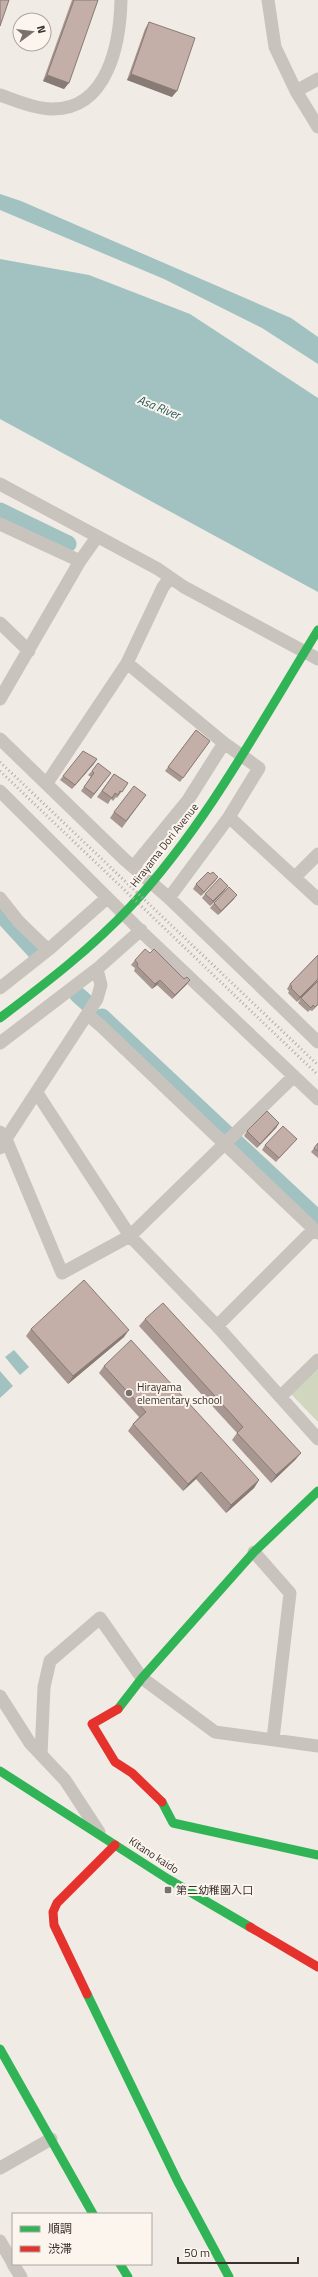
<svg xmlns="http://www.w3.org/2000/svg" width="318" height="2277" font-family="'Titillium Web','Noto Sans JP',sans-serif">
	<rect width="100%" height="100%" fill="#f0ebe5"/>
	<path fill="#d1d6bf" d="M318 1369V1422L291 1394Z"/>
	<path fill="#a1c2c1" d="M0 194 21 201 291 318 318 337V364L262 328 164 279 0 210Z
		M0 259 89 275 190 314 318 398V592L0 419Z
		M14 1350 29 1367 20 1375 5 1357Z
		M0 1371 13 1386 0 1398Z"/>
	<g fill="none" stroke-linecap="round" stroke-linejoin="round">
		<path stroke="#a1c2c1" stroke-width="17" d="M0 511 68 544
			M0 913 35 951
			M78 995 87 1003
			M102 1017 318 1219"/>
		<path stroke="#c9c3be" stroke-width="13" d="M268 0 275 47 296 91 318 127
			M296 91 318 79
			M0 95C17 101 35 109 53 109 108 109 120 43 121 0
			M0 484 158 569 184 587 318 659
			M0 524 80 561
			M0 623 29 651
			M127 663 224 743 259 768 229 817 169 898
			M0 699 80 561 97 537
			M0 739 124 859 169 898 318 1042
			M47 783 127 663 163 587 170 578
			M0 791 148 938 318 1099
			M229 817 318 899
			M134 866 188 800 224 743
			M295 877 318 854
			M0 898 19 922 48 950
			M0 988 48 950 107 898
			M88 1015 101 1026 318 1233
			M0 1043 97 969 141 930
			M37 1093 130 1236 217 1326 318 1439
			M0 1132 6 1139 62 1273 130 1236 294 1076
			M0 1148 97 999 101 985 97 969
			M217 1326 314 1229
			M280 1397 318 1360
			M254 1552 290 1593 273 1739
			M0 1696 30 1743 65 1780 99 1832
			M41 1755 44 1687 50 1661 100 1618 142 1678 215 1732 318 1746
			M0 2168 51 2139
			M0 2241 13 2263
			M13 2264 21 2277"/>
		<path stroke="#30b455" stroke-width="9" d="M0 1018C46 983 92 948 131 906 207 824 260 724 318 630
			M118 1709 142 1678 254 1552 318 1491
			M0 1771 168 1879 250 1927
			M162 1802 173 1823 318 1855
			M87 1994 178 2182 229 2277
			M0 2049 93 2214
			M120 2264 128 2277"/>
		<path stroke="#e5322d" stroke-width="9" d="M118 1709 92 1724 115 1762 132 1773 162 1802
			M250 1927 318 1967
			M87 1994 54 1925 53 1912 57 1903 115 1845"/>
		<path stroke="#b1aca8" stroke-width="3" stroke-dasharray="1 3" stroke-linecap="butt" d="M0 762 318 1065
			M0 771 318 1075"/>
	</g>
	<path fill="#a89690" d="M72 0H98L64 89 43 81Z
		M149 22 172 97 127 80 145 29Z
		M196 730 210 741 180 782 165 771Z
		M97 759 72 789 60 780 63 776Z
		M92 771 111 773 91 799 81 791 91 777 88 775Z
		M114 774 128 783 117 798 116 797 113 801 111 799 108 804 97 797Z
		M146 795 122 828 110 818 114 812Z
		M210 874 218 877 215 881 201 896 193 889 196 884Z
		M225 890 210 906 202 898 205 894Z
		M234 899 218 915 210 908 214 903Z
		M318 955V980L297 1002 288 993 289 991 287 989 290 984Z
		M135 960 187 984 172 999 157 985 152 989 134 971 135 968 131 965Z
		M301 998 318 1005 312 1011 310 1010 308 1012 298 1003Z
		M279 1123 276 1128 257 1148 244 1136 247 1131Z
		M297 1139 293 1143 276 1162 262 1150 265 1145Z
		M318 1143V1158L311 1152Z
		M145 1319 301 1453 295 1460 271 1483 232 1440 237 1433 139 1326Z
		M31 1329 124 1337 68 1384 26 1336Z
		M104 1366 259 1480 254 1488 226 1513 196 1479 183 1491 128 1431 133 1424 139 1417 99 1373Z"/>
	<path fill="#887a75" d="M131 74 177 91 172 97 127 80Z
		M47 75 69 83 64 89 43 81Z
		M97 759 94 764 72 789 75 785Z
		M218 877 215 881 201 896 204 892Z
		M228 886 225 890 210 906 213 901Z
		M237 895 234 899 218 915 221 911Z
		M318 979V980L297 1002 300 997Z
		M160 980 157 985 152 989 155 984Z
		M190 980 187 984 172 999 175 995Z
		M279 1123 276 1128 257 1148 260 1144Z
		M129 1330 124 1337 68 1384 73 1376Z
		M301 1453 295 1460 271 1483 276 1475Z
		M201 1472 196 1479 183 1491 188 1484Z
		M259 1480 254 1488 226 1513 231 1505Z"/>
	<path fill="#c3afa7" stroke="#887a75" d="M0 0H9L0 26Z
		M74 0H98L69 83 47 75Z
		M149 22 195 38 177 91 131 74Z
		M196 730 210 741 183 778 168 767Z
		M83 751 97 759 75 785 63 776Z
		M98 763 111 773 94 794 84 787 94 773 92 771Z
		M114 774 128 783 122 792 120 791 118 795 115 793 112 798 102 791Z
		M134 786 146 795 126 821 114 812Z
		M208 872 210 874 213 872 218 877 204 892 196 884Z
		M220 878 228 886 213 901 205 894Z
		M229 887 237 895 221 911 214 903Z
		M145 949 150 953 154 949 184 979 187 977 190 980 175 995 160 980 155 984 137 966 138 964 135 960Z
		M318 955V979L300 997 291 988 292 987 290 984Z
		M318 981V1004L315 1007 313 1005 311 1008 301 998Z
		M267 1111 279 1123 260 1144 247 1131Z
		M283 1126 297 1139 279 1158 265 1145Z
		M318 1143V1151L314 1148Z
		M84 1280 129 1330 73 1376 31 1329Z
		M163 1303 301 1453 276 1475 237 1433 243 1427 145 1319Z
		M131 1340 259 1480 231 1505 201 1472 188 1484 133 1424 146 1412 104 1366Z"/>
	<g fill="#7a716c" stroke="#fbf5ee" stroke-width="1.5">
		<circle cx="129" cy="1393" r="4"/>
		<rect x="164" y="1886" width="8" height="8" rx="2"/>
	</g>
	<g text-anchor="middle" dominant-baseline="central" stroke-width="4" stroke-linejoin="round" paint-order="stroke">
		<g font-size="11" fill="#3b302b" stroke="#fbf5ee">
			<text transform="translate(164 845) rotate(-52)">Hirayama Dori Avenue</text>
			<text transform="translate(154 1855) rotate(33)">Kitano kaido</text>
		</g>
		<g font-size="11" fill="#3b302b" stroke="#fbf5ee" text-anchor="start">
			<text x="137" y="1387">Hirayama<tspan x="137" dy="13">elementary school</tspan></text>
			<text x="176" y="1890">第二幼稚園入口</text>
		</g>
		<g font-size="12" font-style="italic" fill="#1f5a5e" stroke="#fbf5ee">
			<text transform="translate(159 407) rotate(22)">Asa River</text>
		</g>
	</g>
	<rect x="12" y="2213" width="140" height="52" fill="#fbf5ee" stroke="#aea6a0"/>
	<rect x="20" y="2226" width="20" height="6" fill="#30b455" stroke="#aea6a0"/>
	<text x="48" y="2233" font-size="12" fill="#3b302b">順調</text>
	<rect x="20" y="2246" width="20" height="6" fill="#e5322d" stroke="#aea6a0"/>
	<text x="48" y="2253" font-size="12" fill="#3b302b">渋滞</text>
	<g transform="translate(32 32) rotate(75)"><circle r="19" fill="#fbf5ee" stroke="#aea6a0"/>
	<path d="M0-3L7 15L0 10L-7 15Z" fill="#7a716c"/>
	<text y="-6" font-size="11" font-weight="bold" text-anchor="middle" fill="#3b302b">N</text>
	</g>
	<path d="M178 2257v6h120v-6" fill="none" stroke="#3b302b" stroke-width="2"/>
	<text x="184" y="2257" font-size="12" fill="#3b302b" stroke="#fbf5ee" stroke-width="3" paint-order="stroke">50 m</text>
</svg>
